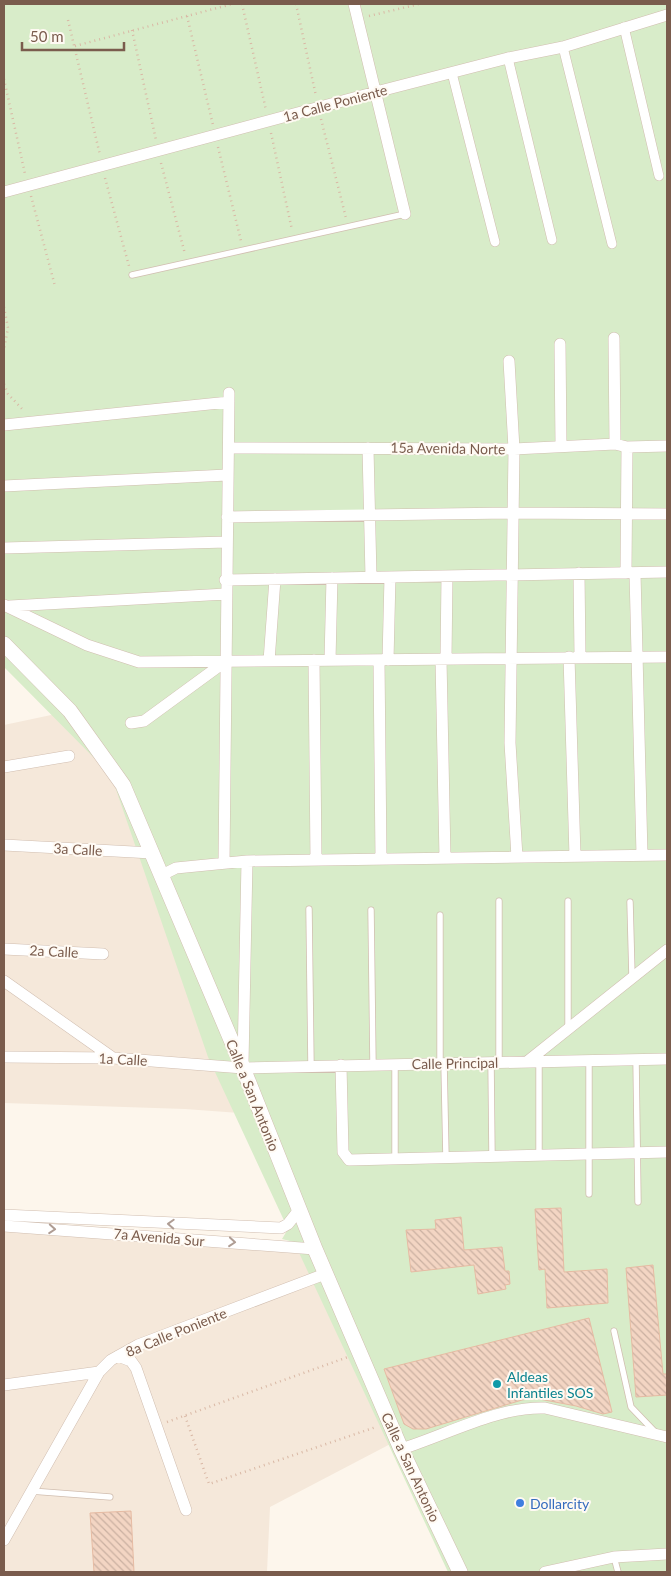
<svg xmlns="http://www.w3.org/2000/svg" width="671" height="1576" font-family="Lato,sans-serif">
	<defs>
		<pattern id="building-back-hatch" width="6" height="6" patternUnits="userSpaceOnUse" patternTransform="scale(1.25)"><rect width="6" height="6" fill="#f3d5c3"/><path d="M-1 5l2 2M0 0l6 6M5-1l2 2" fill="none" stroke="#cab0a1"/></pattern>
	</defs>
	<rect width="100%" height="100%" fill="#fdf6ec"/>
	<path fill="#f5e8da" d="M70 711 100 751 253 1114 185 1109 4 1103V725Z
		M4 1231 313 1244 398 1440 270 1507 267 1572H4Z"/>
	<path fill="#d8ecc9" d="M4 4H667V1572H448L294 1242 282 1239 288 1229 208 1057 111 775 4 667Z"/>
	<path fill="url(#building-back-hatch)" stroke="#e6bba3" d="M561 1208 564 1272 607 1269 608 1303 547 1308 545 1269 539 1270 535 1209Z
		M461 1217 464 1250 502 1247 505 1271H509L510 1284 505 1285 506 1289 478 1294 474 1265 411 1272 406 1230 436 1229 435 1220Z
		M653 1265 663 1374H667V1395L636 1397 626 1268Z
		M589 1318 612 1412 603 1414 576 1406 534 1398 522 1400 426 1429H413L404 1424 384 1369Z
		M131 1511 134 1572H94L90 1513Z"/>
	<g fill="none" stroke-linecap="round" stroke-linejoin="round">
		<g stroke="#d1beb0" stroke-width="7">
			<path id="service" d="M132 275 405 214
				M499 901V1062
				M568 901V1029
				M630 902 632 977
				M309 909 311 1065
				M371 910 373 1064
				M636 1059 638 1202
				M491 1062 492 1156
				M440 1063V915
				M444 1063 446 1158
				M395 1064V1159
				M539 1155V1061
				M589 1194V1060
				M614 1331 631 1407 654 1431
				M31 1491 110 1497
				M614 1557 618 1572"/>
		</g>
		<g stroke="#d1beb0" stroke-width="10">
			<path id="pedestrian" d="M624 27 659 176
				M563 47 612 244
				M508 58 552 240
				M452 73 495 242"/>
		</g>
		<g stroke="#d1beb0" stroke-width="12">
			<path id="minor" d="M354 4 405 214
				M4 192 376 92 508 58 563 47 667 15
				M614 338 615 444
				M560 344 561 446
				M509 361 514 449 510 743 517 857
				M4 425 229 402
				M229 448 514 449 615 444 627 447 667 446
				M368 448 371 577
				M4 486 227 475
				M227 517 513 513 667 514
				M4 548 227 542
				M579 573 580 657
				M626 573 627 447
				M635 573 642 855
				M225 580 667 572
				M4 605 87 645 139 662 667 657
				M10 606 226 594
				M569 657 575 856
				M441 659 445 858
				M446 659 447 576
				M314 660 316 860
				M330 660 332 578
				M379 660 381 859
				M388 660 390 577
				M269 661 275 579
				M131 723 144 721 226 661
				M4 767 69 756
				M4 845 152 853
				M224 863 229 393
				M162 875 176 868 247 861 667 855
				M4 949 103 954
				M4 981 113 1058
				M4 1057 113 1058 243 1068 667 1059
				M528 1061 667 950
				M243 1063 247 861
				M341 1065 343 1152 349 1160 667 1152
				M4 1215 281 1228 288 1224 299 1210
				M4 1226 315 1249
				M118 1356 131 1361 136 1368 186 1510
				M4 1385 99 1372
				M401 1449C446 1435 499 1406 545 1408L667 1437
				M4 1540 99 1372 111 1360 138 1345 325 1274
				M545 1572 614 1557 667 1554"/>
		</g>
		<g stroke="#d1beb0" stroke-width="16">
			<path id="tertiary" d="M4 644 70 711 123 785 243 1068 315 1249 401 1449 460 1572"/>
		</g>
		<path stroke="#d9b8a5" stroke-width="2.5" stroke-dasharray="1 4" stroke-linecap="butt" d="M242 4 266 110
			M296 4 316 96
			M187 16 213 125
			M369 16 419 4
			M68 20 100 155
			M132 30 156 140
			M75 46 232 4
			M4 79 25 174
			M321 119 346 218
			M271 133 292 230
			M218 147 241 241
			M161 163 185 254
			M105 178 129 266
			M31 196 55 286
			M4 307 8 328 4 349
			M4 384 8 394 24 411
			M185 1416 209 1484 376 1427
			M167 1422 348 1357"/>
		<use href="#service" stroke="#fff" stroke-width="5.5"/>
		<use href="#pedestrian" stroke="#fff" stroke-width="9"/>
		<use href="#minor" stroke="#fff" stroke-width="11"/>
		<use href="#tertiary" stroke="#fff" stroke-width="15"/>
	</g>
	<defs><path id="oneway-chevron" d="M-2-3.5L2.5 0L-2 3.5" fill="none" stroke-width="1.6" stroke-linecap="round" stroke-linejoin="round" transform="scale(1.25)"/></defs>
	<g stroke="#af9d94">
		<use href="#oneway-chevron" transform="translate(171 1224) rotate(-177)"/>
		<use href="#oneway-chevron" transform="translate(52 1229) rotate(4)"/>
		<use href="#oneway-chevron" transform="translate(232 1242) rotate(5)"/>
	</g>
	<circle fill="#0f9aa8" stroke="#fffaf3" stroke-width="2" cx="497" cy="1384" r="5"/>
	<circle fill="#3f7fe0" stroke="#fffaf3" stroke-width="2" cx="520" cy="1503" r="5"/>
	<g text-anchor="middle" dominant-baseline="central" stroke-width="4" stroke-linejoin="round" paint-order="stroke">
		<g font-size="14" fill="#7a5c4d" stroke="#fffaf3">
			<text transform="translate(335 103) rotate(-15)">1a Calle Poniente</text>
			<text transform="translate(448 448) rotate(1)">15a Avenida Norte</text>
			<text transform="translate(78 849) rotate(3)">3a Calle</text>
			<text transform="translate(54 951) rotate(3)">2a Calle</text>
			<text transform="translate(123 1059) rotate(3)">1a Calle</text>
			<text transform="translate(455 1063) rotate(-1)">Calle Principal</text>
			<text transform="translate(253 1095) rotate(68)">Calle a San Antonio</text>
			<text transform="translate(159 1237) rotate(5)">7a Avenida Sur</text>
			<text transform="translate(176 1332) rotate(-22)">8a Calle Poniente</text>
			<text transform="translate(411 1467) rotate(65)">Calle a San Antonio</text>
		</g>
		<g font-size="14" fill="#0d838f" stroke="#fffaf3" text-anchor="start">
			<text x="507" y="1376">Aldeas<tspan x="507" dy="16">Infantiles SOS</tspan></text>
		</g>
		<g font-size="14" fill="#366cbe" stroke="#fffaf3" text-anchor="start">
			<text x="530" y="1503">Dollarcity</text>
		</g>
	</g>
	<rect width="671" height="1576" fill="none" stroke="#7a5c4d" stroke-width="10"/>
	<path d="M22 42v8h102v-8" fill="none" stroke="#7a5c4d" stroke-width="2.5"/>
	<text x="30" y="42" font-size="15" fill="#7a5c4d" stroke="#fffaf3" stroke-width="4" paint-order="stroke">50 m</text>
</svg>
